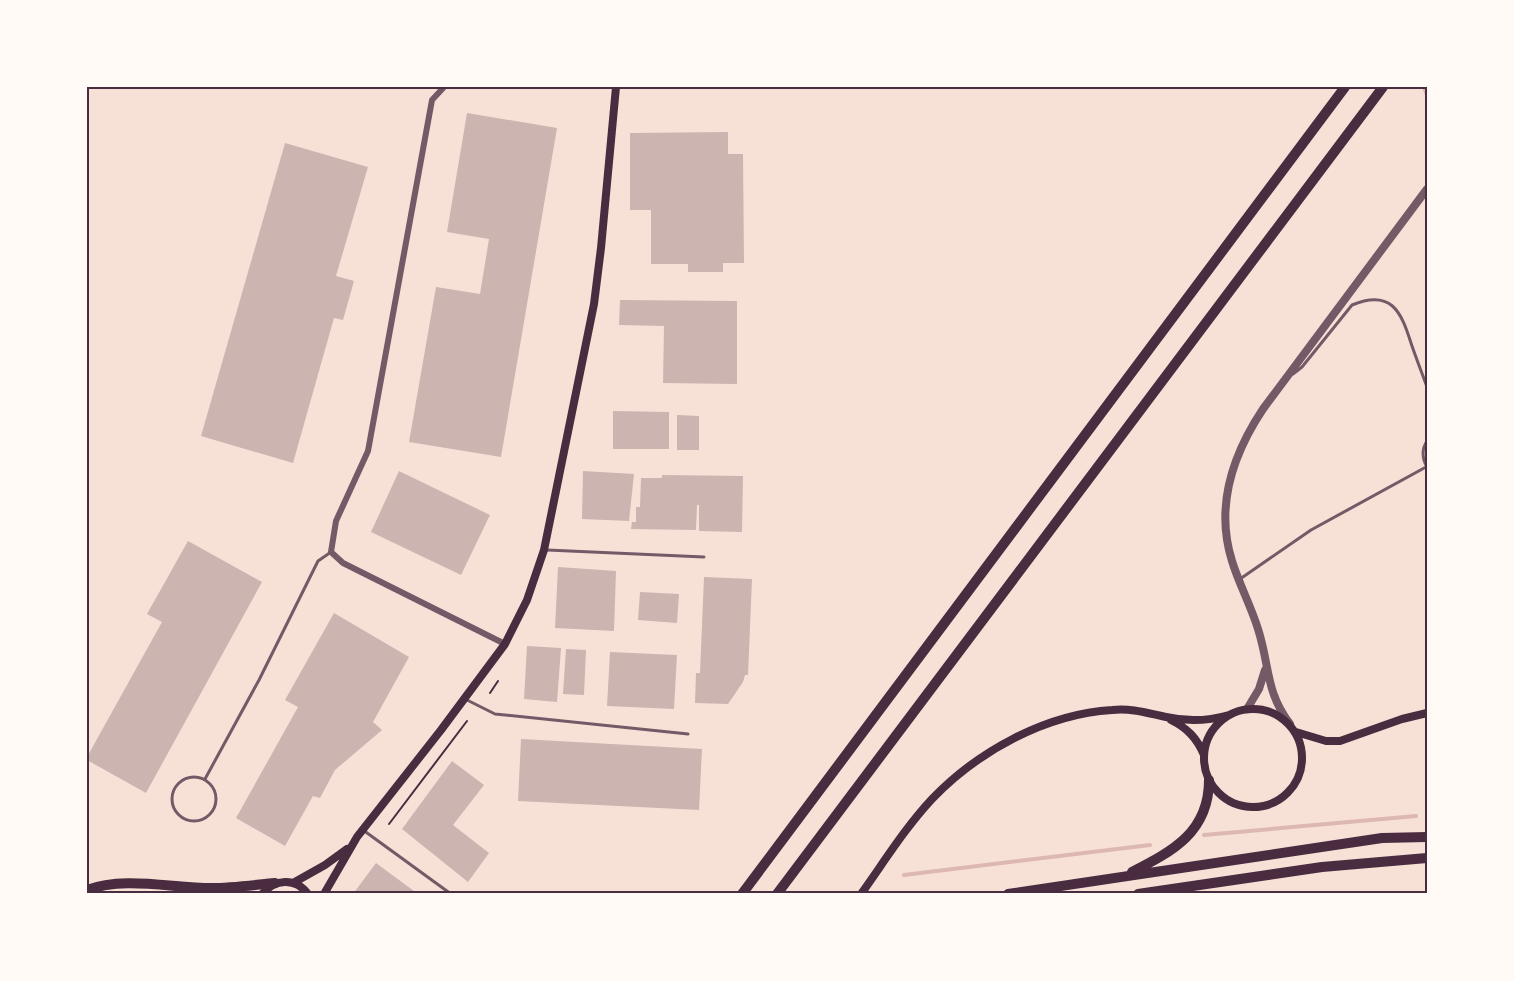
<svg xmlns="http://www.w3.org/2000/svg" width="1514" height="981" font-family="'Noto Sans',sans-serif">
	<rect width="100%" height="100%" fill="#f7e1d7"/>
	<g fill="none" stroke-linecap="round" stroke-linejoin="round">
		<path stroke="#dcb8b0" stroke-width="4" d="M1424 87 1427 95
			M1204 835 1416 816
			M904 875 1150 845"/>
	</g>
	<path fill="#ccb4b1" d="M467 113 557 128 501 457 409 442 436 287 480 294 489 239 447 232Z
		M728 132V154H743L744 263H723V272H688V264H651V210H630V133Z
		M285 143 368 167 336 276 354 281 343 320 334 318 293 463 201 436Z
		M620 300 737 301V384L663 383 664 326 619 325Z
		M613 411 669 412V449H613Z
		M677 415 699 416V450H677Z
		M399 471 490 515 461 575 371 532Z
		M583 471 634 474 629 521 582 519Z
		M662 475 743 476 742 532 699 531V505H697L696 530 631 529 632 522H636V507H640L641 478H662Z
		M188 541 262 582 146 793 87 760V757L162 622 147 614Z
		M558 567 616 571 614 631 555 628Z
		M704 577 752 579 748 675H745L743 682 728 704 695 703 696 673H700Z
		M640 592 679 594 677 623 638 620Z
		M334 613 409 657 373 722 382 730 335 770 320 798 313 796 285 846 236 818 298 707 285 700Z
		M527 646 561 648 557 702 524 699Z
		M566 649 586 650 584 695 563 694Z
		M610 652 677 655 674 709 607 706Z
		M521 739 702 749 699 810 518 801Z
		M452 761 484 785 453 825 489 853 468 882 402 829Z
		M376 863 418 894H353Z"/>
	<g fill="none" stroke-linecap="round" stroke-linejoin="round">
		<path stroke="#4a2c40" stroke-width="2" d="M490 693 498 681
			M389 824 467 721"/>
		<path stroke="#755966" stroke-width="3" d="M1293 374 1302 367 1352 305C1391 289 1401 311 1411 343 1416 358 1422 373 1427 387
			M1427 467C1422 458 1421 450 1427 441
			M547 550 704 557
			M1240 579 1311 530 1426 467
			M467 700 495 714 688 734
			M172 799a22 22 0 1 1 44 0a22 22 0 1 1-44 0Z
			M205 779 259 680 318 561 331 552
			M363 830 451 894"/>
		<path stroke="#755966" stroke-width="6" d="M444 87 432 100 368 451 336 521 331 552 343 563 505 644"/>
		<path stroke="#755966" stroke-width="8" d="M1247 709 1259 689 1265 670
			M1290 724C1265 691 1270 666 1258 629 1251 606 1239 584 1232 561 1215 507 1233 454 1263 409L1427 189"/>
		<path stroke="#4a2c40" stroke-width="8" d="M1204 758a49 49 0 1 1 98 0a49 49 0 1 1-98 0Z
			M1171 720C1187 728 1197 738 1204 755
			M1296 732 1326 741H1340L1402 719 1427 713
			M293 883 325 865 347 849
			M262 894C275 879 295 877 308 894
			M324 894 357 837 441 730 505 644 527 600 544 550 594 304 601 248 616 87
			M861 894C884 862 905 828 932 799 978 751 1046 714 1112 710 1132 708 1147 713 1166 717 1188 722 1208 721 1229 715"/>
		<path stroke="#4a2c40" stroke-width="10" d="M1132 872C1173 851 1209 832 1209 780
			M87 890C123 876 172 888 211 888 232 888 254 885 275 883
			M1008 894 1382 838 1427 837
			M1138 894 1322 867 1427 858"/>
		<path stroke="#4a2c40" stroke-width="10" d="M742 894 1345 87
			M777 894 1383 87"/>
	</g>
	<rect width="1514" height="981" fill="none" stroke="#fffaf5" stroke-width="177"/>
	<rect x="88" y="88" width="1338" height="804" fill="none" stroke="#4a2c40" stroke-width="2"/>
</svg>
